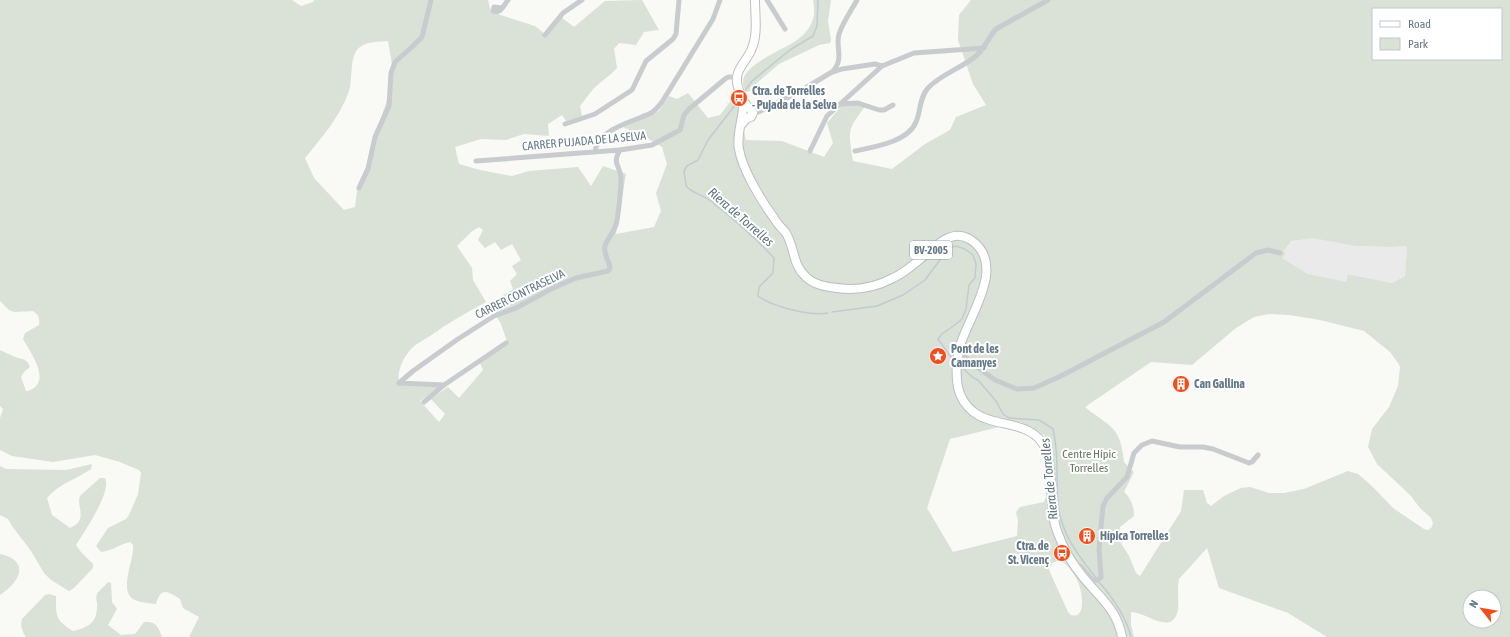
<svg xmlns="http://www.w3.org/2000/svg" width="1510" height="637" font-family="'Asap Condensed',sans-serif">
	<rect width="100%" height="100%" fill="#f9f9f6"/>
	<path fill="#e9eae9" d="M1308 238H1317L1355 246 1390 247 1407 246 1405 276 1392 283 1349 274 1346 283 1308 274 1282 258 1285 253 1283 252 1291 241Z"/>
	<path fill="#dae1d6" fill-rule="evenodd" d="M0 0H292L301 6 313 2 314 0H488L491 12 535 26 546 35 561 17 574 27 605 1 642 0 659 30 644 32 636 45 619 43 614 49 617 68 612 73 594 88 580 106 582 116 566 121 562 115 548 124 549 136 524 134 506 140 481 139 455 147 459 164 480 170 512 176 529 171 578 167 591 186 603 166 626 174 616 234 654 227 661 211 656 193 667 164 662 147 645 137 623 127 659 111 669 96 677 99 688 93 708 118 720 115 736 94 746 140 782 141 824 157 833 143 827 123 844 103 866 105C847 131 848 129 853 161L892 169 925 144 950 130 956 117 986 105 973 84 958 40 959 15 971 0H1510V637H1327L1288 613 1219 588 1207 548 1179 579C1177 589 1179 600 1178 610 1172 637 1147 612 1131 612V625L1134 637H189L199 617 183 608 180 599C168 592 161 586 156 604 150 603 141 603 135 600 117 592 135 559 133 545L130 542C120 544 112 551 101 552L96 546 108 528 126 519 129 515 138 494 141 473 139 470 120 462 95 455 53 462 12 456 0 450V418L3 409 0 406V350C5 352 10 355 15 357 24 360 26 358 30 367L24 372 21 377 26 391H28C53 383 31 353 23 339L25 333 39 325C40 319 39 315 33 311L14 312 9 310 0 301ZM1373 9H1501V59H1373ZM388 41 392 65 388 98 371 145 366 167 358 184 355 207 344 210 314 178 305 158C322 137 340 117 349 91 353 79 349 54 360 47 368 41 379 42 388 41ZM479 227 483 230 478 240 485 248 495 242 501 250 512 244 521 260 512 266 517 274 510 281 513 289 489 304 501 324 508 344 480 363 483 370 459 398 448 387 431 399 445 414 439 422 420 401 439 387 400 384C395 373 404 356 412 348 417 343 424 340 430 336 448 323 467 312 486 302L473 280 472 268 457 246 471 232ZM1313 238 1355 246 1390 247 1407 246 1405 276 1392 283 1348 274 1346 282 1308 274 1282 258 1286 253 1283 252 1291 241ZM1269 314 1289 315 1320 320 1364 331 1390 352 1398 363 1400 367 1398 386 1389 407 1372 429 1368 447 1377 464 1410 495 1420 508 1431 518 1433 523 1432 527 1428 530 1424 529 1393 508 1373 487 1358 474 1348 471 1304 489 1284 493H1269L1250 487 1241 488 1224 496 1211 506 1207 503 1203 490H1184L1181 511 1140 576 1136 573 1129 556 1121 543 1119 535 1120 527 1134 516C1134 507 1131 498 1124 492L1134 472 1124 462C1120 424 1110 428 1085 407L1151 362 1192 365 1236 328 1254 317ZM1020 422 1032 427 1044 435 1050 445 1054 475 1044 502 1020 507 1016 512 1018 520 1017 536 953 552 927 508 950 439ZM1060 560C1068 565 1074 573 1078 582 1082 590 1087 620 1071 615L1068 612 1049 570 1052 563ZM1470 597H1494V621H1470Z
		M813 0H831L828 21 831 40 830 43 819 45 779 64 758 82 750 91 747 92C728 70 781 51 794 42 802 37 811 28 813 19 815 13 814 6 813 0Z
		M92 464 91 469C77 479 58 484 47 498L52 515 70 528C89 520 76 507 80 496L100 478H105C112 492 84 532 76 545L81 552 93 564V568L74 588 69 591 51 580 44 573 31 551 12 526 8 519 0 515V466L6 469 66 470Z
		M0 554C31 561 20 582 0 595Z
		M108 582 111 583 112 602 117 609 108 625 121 635 135 634 144 622C156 621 158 626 162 637H26C22 631 20 626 22 619L45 595 49 594 56 596C56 616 55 620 73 631 86 628 97 624 97 607 98 603 95 599 97 594 99 590 105 586 108 582Z"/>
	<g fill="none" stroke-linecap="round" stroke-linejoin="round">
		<path stroke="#bfccd0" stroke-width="1.5" d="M743 93 752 81 790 50 813 36 817 26 818 0
			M739 100 708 140 698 160 687 166 684 171C685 176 685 183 687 187 691 192 705 196 711 201 733 219 755 237 774 258L773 273 759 287 758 296C773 307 810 316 828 313
			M832 312 877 306 903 295 925 280 948 249 955 246 959 247 965 249 973 255 976 264 975 278 969 285 966 309 962 319 956 324 942 334 938 339 953 360
			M961 367C967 371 971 378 978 380L996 401 1003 414 1009 418 1039 420 1053 429C1059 454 1056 478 1058 503 1060 532 1079 557 1097 579
			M1099 582C1113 598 1126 616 1131 637"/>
		<g stroke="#bbbfc3" stroke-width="10">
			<path id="primary" d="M755 0C755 15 758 34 752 48 749 57 741 64 738 73 734 85 742 94 743 106 743 120 736 135 739 149 742 169 762 202 774 218 777 224 782 228 786 233 795 248 792 264 806 277 814 285 826 287 837 288 856 291 876 287 893 278 905 273 915 263 925 255 938 244 953 228 971 240 1008 265 968 317 960 346 956 361 955 380 960 394 976 433 1021 415 1041 441 1056 461 1047 505 1057 531 1063 548 1072 564 1083 577 1100 598 1117 609 1122 637
				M741 125 747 118 751 117 753 113 741 98"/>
		</g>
		<path stroke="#c8cccf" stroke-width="5" d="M767 0 785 29
			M502 8 494 7 493 11C501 14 503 6 508 0
			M545 35 563 13 582 0
			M833 72 842 69 875 64 882 66 914 53 984 48
			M840 104 858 103 879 110H884L893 105
			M752 115 797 93 832 72C845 59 835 48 839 34 843 22 851 11 857 0
			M565 124 595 114 632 90 646 61 673 39 676 34 679 0
			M810 151 827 116 882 66
			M855 151C874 147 908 142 916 122 921 111 919 98 928 88 941 74 962 68 976 56 985 48 988 38 996 29L1048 0
			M595 152C597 129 633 122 651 113 656 110 659 106 662 102L713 19 720 0
			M476 161 620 150 652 145 680 130 684 115 689 109 725 79 728 77H737
			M359 188 368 169 375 137 389 106 391 73 395 62 413 46 422 37 431 0
			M959 351 970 362 995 380 1017 389 1034 388 1061 376 1164 322 1256 253 1268 250 1280 253
			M399 383 413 371 458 339 494 316 516 308 551 289 576 278 608 271 610 268C609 261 603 253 605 246 606 240 615 232 617 221 619 207 621 193 621 179 621 165 611 165 620 150
			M399 383 444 385 506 343
			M424 402 444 385
			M1073 563 1080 566 1092 580H1098L1101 577 1099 549 1103 506 1107 498 1127 477 1134 453 1142 445 1152 441 1180 447H1203L1213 449 1249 463 1252 462 1258 455"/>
		<use href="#primary" stroke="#fff" stroke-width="8"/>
	</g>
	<defs>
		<g id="bus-disc" transform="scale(0.9)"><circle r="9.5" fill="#f24d1c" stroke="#fff"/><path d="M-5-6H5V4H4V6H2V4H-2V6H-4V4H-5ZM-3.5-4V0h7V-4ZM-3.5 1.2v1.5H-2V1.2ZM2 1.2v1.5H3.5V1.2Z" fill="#fff"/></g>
		<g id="sight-disc" transform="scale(0.9)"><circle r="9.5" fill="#f24d1c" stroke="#fff"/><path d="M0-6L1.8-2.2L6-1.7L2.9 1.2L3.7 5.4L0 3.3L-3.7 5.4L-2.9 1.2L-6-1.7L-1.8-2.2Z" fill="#fff"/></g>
		<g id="building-disc" transform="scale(0.9)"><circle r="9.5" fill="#f24d1c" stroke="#fff"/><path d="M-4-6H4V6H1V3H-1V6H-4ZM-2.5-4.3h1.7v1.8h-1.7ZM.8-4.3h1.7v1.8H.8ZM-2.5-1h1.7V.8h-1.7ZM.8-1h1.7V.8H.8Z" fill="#fff"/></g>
	</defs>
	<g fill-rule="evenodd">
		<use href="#bus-disc" x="739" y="98"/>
		<use href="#sight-disc" x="938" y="356"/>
		<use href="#building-disc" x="1181" y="384"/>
		<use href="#building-disc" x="1087" y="536"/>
		<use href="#bus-disc" x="1062" y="553"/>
	</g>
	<g text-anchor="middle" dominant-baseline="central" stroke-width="4" stroke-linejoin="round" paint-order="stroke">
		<rect fill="#fff" stroke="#93a1ac" stroke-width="1" x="910" y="241" width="42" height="18" rx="3"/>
		<g font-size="11" font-weight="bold" fill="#657989">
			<text x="931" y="250">BV-2005</text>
		</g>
		<g font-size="12" font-weight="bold" fill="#657989" stroke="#fff" text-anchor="start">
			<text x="752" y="91">Ctra. de Torrelles<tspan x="752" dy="14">- Pujada de la Selva</tspan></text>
			<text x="951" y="349">Pont de les<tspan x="951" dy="14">Camanyes</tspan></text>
			<text x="1194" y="384">Can Gallina</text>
			<text x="1100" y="536">Hípica Torrelles</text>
			<text x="1049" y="546" text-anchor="end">Ctra. de<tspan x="1049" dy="14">St. Vicenç</tspan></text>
		</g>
		<g font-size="12" fill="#657989" stroke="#fff">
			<text transform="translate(584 141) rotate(-5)">CARRER PUJADA DE LA SELVA</text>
			<text transform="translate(520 294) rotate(-26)">CARRER CONTRASELVA</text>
		</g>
		<g font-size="12" fill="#667a60" stroke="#fff">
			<text x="1089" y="454">Centre Hípic<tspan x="1089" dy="14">Torrelles</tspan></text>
		</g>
		<g font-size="13" font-style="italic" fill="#5c757d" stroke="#fff">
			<text transform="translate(741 217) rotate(41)">Riera de Torrelles</text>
			<text transform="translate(1049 479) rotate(-96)">Riera de Torrelles</text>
		</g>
	</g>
	<rect x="1372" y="8" width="130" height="52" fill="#ffffff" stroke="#c1c9d0"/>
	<rect x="1380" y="21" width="20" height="6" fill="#ffffff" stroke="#c1c9d0"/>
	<text x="1408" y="28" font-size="12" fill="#657989">Road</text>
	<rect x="1380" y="38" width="20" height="12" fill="#dae1d6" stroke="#c1c9d0"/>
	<text x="1408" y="48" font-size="12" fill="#657989">Park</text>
	<g transform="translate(1482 609) rotate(301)"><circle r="19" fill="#ffffff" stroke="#c1c9d0"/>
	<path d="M0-3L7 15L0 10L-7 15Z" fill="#f24d1c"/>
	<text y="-6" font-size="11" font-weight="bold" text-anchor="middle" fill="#657989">N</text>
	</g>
</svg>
